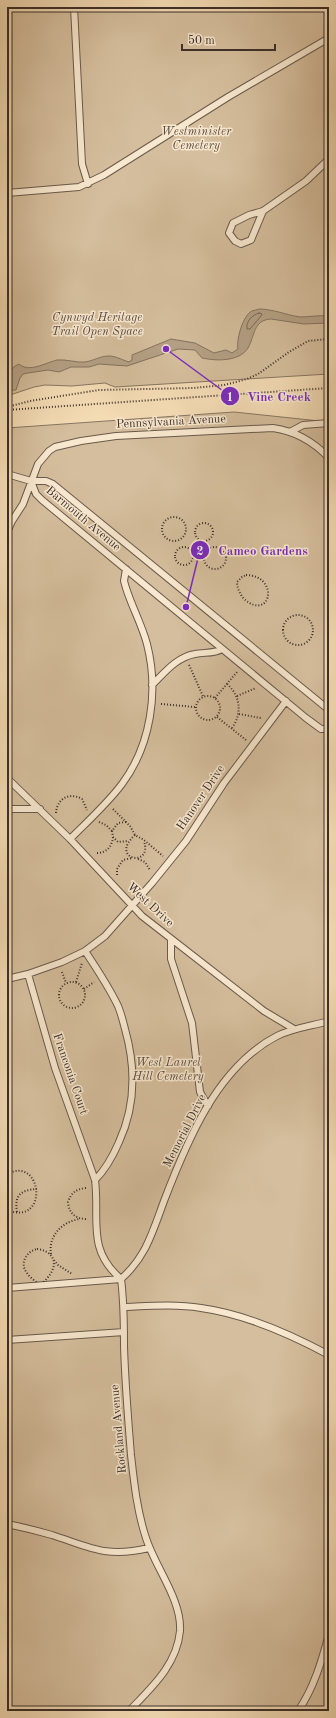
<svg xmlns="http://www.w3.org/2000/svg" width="336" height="1718" font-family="'Old Standard TT',serif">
	<rect width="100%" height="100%" fill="#f4dcb5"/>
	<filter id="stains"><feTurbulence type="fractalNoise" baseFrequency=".005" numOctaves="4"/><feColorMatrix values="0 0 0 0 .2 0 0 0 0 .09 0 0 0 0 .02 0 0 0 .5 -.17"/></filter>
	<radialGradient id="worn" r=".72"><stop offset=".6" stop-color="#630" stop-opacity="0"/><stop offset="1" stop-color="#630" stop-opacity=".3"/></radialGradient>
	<path fill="#d5be9d" stroke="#887664" d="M7 7H329V374L115 387 105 383 72 386 45 385 34 387 7 396Z
		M234 412 329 422V1711H7V428Z"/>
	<path fill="#b5a186" stroke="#847361" d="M259 309C273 309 286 315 300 317 309 317 319 315 329 316V323L304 324 271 319C253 320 255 336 248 348 239 362 216 361 202 358L195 350 178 349 127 366 99 364 89 367H71L59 372 48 370 28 373 23 374 20 378 16 390H7C7 380 8 368 19 364 29 373 45 363 57 360 66 359 77 363 85 362 93 361 100 356 109 356 116 356 122 360 129 362L132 360V355L171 339 195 343 214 353 226 350 232 353 238 349C236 340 243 315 252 311 254 310 257 310 259 309Z"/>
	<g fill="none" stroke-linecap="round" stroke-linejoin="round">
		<path stroke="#786858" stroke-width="1" d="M259 313 262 314 261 316 250 329H247C246 321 252 315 259 313Z"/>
		<g stroke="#695a4d" stroke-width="8">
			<path id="lane" d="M74 7 82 164 88 184
				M7 193 79 187 104 175 228 97 329 38
				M263 211 251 240 241 244 235 241 229 233 233 223 249 215 263 211 306 181 329 159
				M290 432 303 425 329 423
				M7 474 31 481H46L53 484 329 710
				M31 481 36 494 42 500 306 718 321 729H329
				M7 532 12 521 23 504 38 464 49 451 55 447 81 441 116 436 273 428C294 431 314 442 329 458
				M152 685C165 672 177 657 195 654 204 652 214 654 222 649
				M7 778 70 839 142 916 264 1011 294 1029
				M7 809H40
				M70 839C88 821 107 804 122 784 151 745 159 691 147 644 142 625 132 607 126 588L124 581 126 569
				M171 940V959L192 1023 200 1092 208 1106
				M85 951C97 969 109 987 118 1006 121 1013 123 1021 125 1029 136 1068 136 1105 119 1142 113 1156 106 1169 95 1180
				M28 974 55 1068 95 1180C100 1219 86 1249 121 1279
				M7 979 28 974 62 962 85 951 105 936 152 883 186 841 224 783 286 701
				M7 1288 121 1279
				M124 1307C150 1306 175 1304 201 1308 245 1314 290 1334 329 1355
				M7 1340 124 1332
				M7 1524C22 1527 38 1531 52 1535 92 1548 106 1558 149 1548
				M129 1711C151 1688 177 1665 180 1631 182 1600 155 1567 146 1538 137 1511 134 1482 131 1455 128 1418 125 1382 124 1346 124 1323 124 1302 121 1279 146 1257 153 1231 164 1201 187 1141 217 1067 277 1036 293 1028 312 1026 329 1021
				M298 1711C314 1688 322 1660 329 1634"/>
		</g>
		<path stroke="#3b2e2a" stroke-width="2" stroke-dasharray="1 2" stroke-linecap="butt" d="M7 407 30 401 99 390 194 388 224 385 247 379 258 374 289 352 308 341 329 339
			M7 410 329 388
			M162 529a12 12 0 1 1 24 0a12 12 0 1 1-24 0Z
			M195 532a9 9 0 1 1 18 0a9 9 0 1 1-18 0Z
			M175 556a9 9 0 1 1 18 0a9 9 0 1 1-18 0Z
			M204 558a11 11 0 1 1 22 0a11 11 0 1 1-22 0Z
			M246 575C280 576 271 622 244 599 240 594 237 588 237 582L242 577Z
			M283 630a15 15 0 1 1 30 0a15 15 0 1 1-30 0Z
			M189 665 203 696
			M227 684C241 696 242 714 232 728
			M196 708a12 12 0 1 1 24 0a12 12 0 1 1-24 0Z
			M237 696 256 688
			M215 698 237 672
			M161 704 195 707
			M239 714 261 718
			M217 717 246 740
			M113 809 130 826 135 835 144 840 163 856
			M56 813C57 798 70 792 82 799L87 810
			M99 822 106 825 112 831
			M126 822 118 823 112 831 113 837 118 842 128 841
			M135 835C108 859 153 869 144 841
			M97 853C106 853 112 847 113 837
			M138 859 145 862 150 870
			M117 875V869L123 860 132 858
			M62 972 66 983
			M59 995a13 13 0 1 1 26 0a13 13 0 1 1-26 0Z
			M76 982 82 963
			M84 989 94 982
			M7 1174C43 1155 49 1227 7 1210
			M86 1188C76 1189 71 1193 68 1202 69 1214 76 1219 87 1219
			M17 1212C14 1195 21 1190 37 1189
			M37 1249C49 1250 58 1259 52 1271 50 1276 44 1281 41 1286 37 1282 30 1278 27 1273 19 1263 27 1251 37 1249Z
			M51 1254C48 1236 62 1222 79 1219
			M54 1260 58 1265 72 1274"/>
		<use href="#lane" stroke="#f8e8cf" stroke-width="6"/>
	</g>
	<g text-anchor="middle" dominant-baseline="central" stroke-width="3" stroke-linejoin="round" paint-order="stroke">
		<g font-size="12" font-style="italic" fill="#5a4b41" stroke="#f8e8cf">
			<text x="196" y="132">Westminister<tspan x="196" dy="14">Cemetery</tspan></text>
			<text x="97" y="318">Cynwyd Heritage<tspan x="97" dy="14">Trail Open Space</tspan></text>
			<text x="168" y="1063">West Laurel<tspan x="168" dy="14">Hill Cemetery</tspan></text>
		</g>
		<g font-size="12" fill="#3b2e2a" stroke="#f8e8cf">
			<text transform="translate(171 422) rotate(-3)">Pennsylvania Avenue</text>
			<text transform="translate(83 519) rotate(40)">Barmouth Avenue</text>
			<text transform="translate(201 798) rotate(-56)">Hanover Drive</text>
			<text transform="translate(150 905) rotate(43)">West Drive</text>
			<text transform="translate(70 1074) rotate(71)">Franconia Court</text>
			<text transform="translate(185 1131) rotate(-63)">Memorial Drive</text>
			<text transform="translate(119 1429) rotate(-95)">Rockland Avenue</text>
		</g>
	</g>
	<path fill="none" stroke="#7b2cbf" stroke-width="1.5" d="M166 349L230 396M186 607L200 550"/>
	<g fill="#7b2cbf" stroke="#f8e8cf" stroke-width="1.5">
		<circle cx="166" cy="349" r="4"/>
		<circle cx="186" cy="607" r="4"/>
		<circle cx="230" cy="396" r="10"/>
		<circle cx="200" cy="550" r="10"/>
	</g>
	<g font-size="12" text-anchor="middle" font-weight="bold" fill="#fff">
		<text x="230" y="401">1</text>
		<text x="200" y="555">2</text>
	</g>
	<g font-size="13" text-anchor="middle" font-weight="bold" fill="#7b2cbf" stroke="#f8e8cf" stroke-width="3" stroke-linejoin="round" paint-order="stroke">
		<text x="279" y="401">Vine Creek</text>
		<text x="263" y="555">Cameo Gardens</text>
	</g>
	<rect width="336" height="1718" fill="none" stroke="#f4dcb5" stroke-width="24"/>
	<rect x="8" y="8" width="320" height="1702" fill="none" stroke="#3b2e2a" stroke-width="2"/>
	<rect x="12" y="12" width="312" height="1694" fill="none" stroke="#3b2e2a"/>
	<path d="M182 44v6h93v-6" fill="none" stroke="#3b2e2a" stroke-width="2"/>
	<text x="188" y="44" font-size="12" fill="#3b2e2a" stroke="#f8e8cf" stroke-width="3" paint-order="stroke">50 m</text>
	<rect width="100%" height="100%" filter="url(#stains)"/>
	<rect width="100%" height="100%" fill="url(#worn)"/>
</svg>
